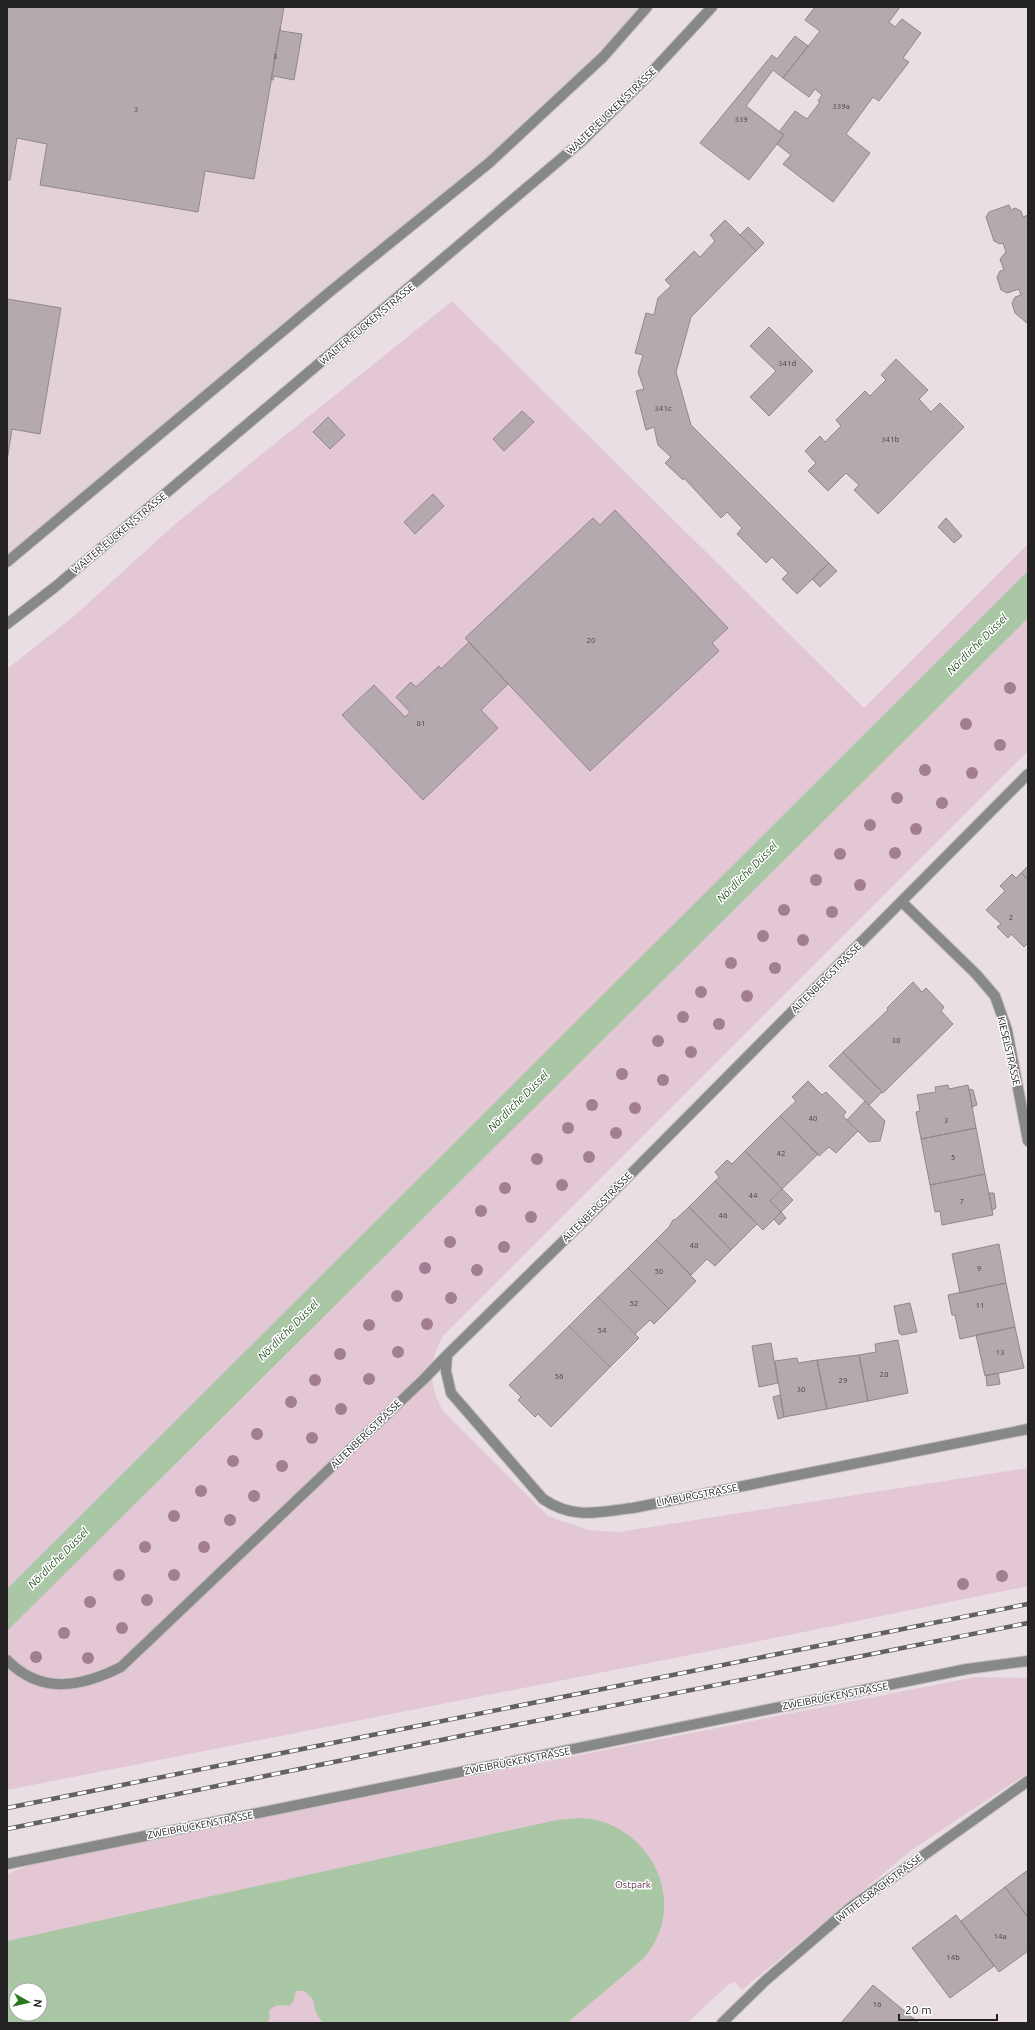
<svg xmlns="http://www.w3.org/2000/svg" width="1035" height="2030" font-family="Ubuntu,sans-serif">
	<rect width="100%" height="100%" fill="#e8dee3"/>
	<path fill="#e3d1da" d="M7 7H644L599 57 463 179 7 558Z"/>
	<path fill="#e3c7d4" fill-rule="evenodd" d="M452 301 864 708 1028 544V751L443 1336C428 1365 428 1382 443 1411L548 1516 588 1530 619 1532 1028 1468V1586L740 1645 7 1790V669L73 617 174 525Z
		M975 1677 1028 1678V1773L913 1849 742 1990 735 1982 730 1983 687 2023H7V1874L38 1862ZM16 1990H40V2014H16Z"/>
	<path fill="#a9c7a4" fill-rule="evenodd" d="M1028 571V618L7 1631V1589Z
		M579 1818C590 1819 601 1820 611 1825 664 1849 682 1914 644 1958L567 2023H322C321 2019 318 2017 317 2014 311 2001 319 2003 304 1991H296L293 2002 289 2006C281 2005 274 2004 269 2011L270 2018 266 2023H7V1941L557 1820ZM16 1990H40V2014H16Z"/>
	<path fill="#b3a9ae" stroke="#91888c" d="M7 7H284L254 179 205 171 198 212 40 185 47 144 17 138 10 180H7Z
		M815 7H900L889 22 895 27 902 19 921 33 903 58 909 62 879 101 873 97 846 134 870 153 833 202 783 164 791 155 777 144 784 135 779 132 795 111 807 119 820 102 818 101 822 95 815 89 809 97 783 78 820 31 805 20Z
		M280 28 281 31 302 34 294 80 274 76 273 80H271Z
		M795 36 808 46 783 78 773 70 746 106 784 135 749 180 700 143 772 55 777 59Z
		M1009 205 1011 210 1015 208 1021 211 1023 217 1028 215V324L1015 313 1012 303 1015 297 1021 295 1019 289 1007 293 1001 290 997 277 1000 271 1004 270 1000 259 1006 252 1003 243 1000 244 994 241 986 217 989 212Z
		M725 220 756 251 691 317 676 372 691 425 829 563 797 594 782 579 788 573 772 557 766 563 737 534 742 528 727 512 721 518 684 478 683 480 665 463 671 457 658 445 654 427 646 430 636 391 644 389 638 372 643 355 635 353 646 313 654 315 658 298 671 286 665 280 694 251 700 257 715 241 710 235Z
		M748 227 764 243 756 251 740 235Z
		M7 299 61 308 40 434 12 429 7 461Z
		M769 327 813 371 769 416 750 397 776 371 750 346Z
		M896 359 928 390 919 399 931 412 940 403 964 427 878 514 854 490 859 485 846 473 828 491 808 471 816 463 805 451 820 436 825 442 841 426 836 420 865 391 870 396 886 380 881 375Z
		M522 411 534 422 504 451 493 439Z
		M328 417 345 435 330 449 313 432Z
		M433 494 444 506 415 534 404 522Z
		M615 510 728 628 712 643 719 651 590 771 465 638 593 518 600 525Z
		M946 518 962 536 954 543 938 527Z
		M829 563 837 571 820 587 812 579Z
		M469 642 508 684 481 710 498 728 423 800 342 715 374 685 405 717 410 712 396 697 411 682 416 687 439 666 441 669Z
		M1028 866V879L1021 873Z
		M1021 873 1028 879V943L1024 947 1011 934 1008 938 997 927 1001 924 986 910 1005 891 1000 886 1012 874 1016 878Z
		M913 982 922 992 926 988 944 1007 941 1011 953 1024 883 1093 843 1052 888 1010 887 1008Z
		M843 1052 882 1092 869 1105 829 1066Z
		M808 1081 822 1095 826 1092 846 1112 843 1116 858 1131 836 1153 829 1147 819 1156 780 1116 796 1101 792 1097Z
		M948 1085 949 1089 968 1085 976 1128 921 1139 916 1112 920 1111 917 1095 936 1092 935 1087Z
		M969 1089 973 1090 977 1105 972 1107Z
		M865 1101 885 1121 880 1141 869 1142 847 1120Z
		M780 1116 818 1154 782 1189 745 1151Z
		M976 1128 985 1174 930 1185 921 1139Z
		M745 1151 782 1189 770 1201 781 1212 763 1230 715 1181 719 1177 715 1172 727 1160 732 1164Z
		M985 1174 993 1215 942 1225 940 1211 935 1212 930 1185Z
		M715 1181 757 1224 731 1250 689 1207Z
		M782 1189 793 1200 781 1212 770 1201Z
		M989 1193H994L996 1208 992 1210Z
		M689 1207 731 1250 715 1266 707 1259 691 1275 656 1240 669 1227 673 1220 676 1219Z
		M781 1212 786 1218 779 1225 774 1219Z
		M656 1240 696 1281 669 1309 628 1268Z
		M999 1244 1006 1283 960 1293 952 1254Z
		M628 1268 669 1309 654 1324 650 1320 635 1334 598 1297Z
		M1006 1283 1015 1327 960 1339 955 1315H952L948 1295Z
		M598 1297 639 1338 610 1367 569 1326Z
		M910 1303 917 1332 902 1335 899 1333 894 1306Z
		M569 1326 610 1367 551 1427 538 1414 535 1417 518 1400 521 1397 509 1385Z
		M1015 1327 1024 1368 985 1376 976 1335Z
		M898 1340 908 1393 868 1401 859 1355 876 1352 875 1344Z
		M771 1343 778 1383 759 1387 752 1346Z
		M859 1355 868 1401 827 1409 817 1360Z
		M797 1358 798 1363 817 1360 827 1409 784 1417 775 1361Z
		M998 1373 1000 1384 987 1386 986 1375Z
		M780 1395 784 1417 778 1419 773 1397Z
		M1028 1870V1917L1005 1887Z
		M1005 1887 1028 1917V1951L999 1972 961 1921Z
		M956 1915 994 1966 950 1998 912 1948Z
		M873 1985 919 2023H841Z"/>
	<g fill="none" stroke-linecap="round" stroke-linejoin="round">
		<g stroke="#c5bcc0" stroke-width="12">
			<path id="minor" d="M7 562 332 290 489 163 603 57 647 7
				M7 624 55 587 582 141 648 76 712 7
				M902 902 976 974 995 996 1007 1030 1028 1141
				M447 1355 446 1371 451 1393 543 1499C574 1520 598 1512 633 1508L1028 1429
				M7 1660C41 1695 81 1687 121 1667L424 1379 447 1355 596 1209 1028 774
				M7 1864 967 1669 1028 1661
				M722 2023 765 1981 851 1907 1028 1781"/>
		</g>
		<use href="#minor" stroke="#878986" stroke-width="10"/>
		<g stroke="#645f61" stroke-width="4.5">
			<path id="rail" d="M7 1808 1028 1604
				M7 1829 490 1730 1028 1623"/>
		</g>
		<use href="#rail" stroke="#fff" stroke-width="3" stroke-dasharray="9" stroke-linecap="butt"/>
	</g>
	<g fill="#a17e92">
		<circle cx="1010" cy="688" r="6"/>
		<circle cx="966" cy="724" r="6"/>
		<circle cx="1000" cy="745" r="6"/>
		<circle cx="925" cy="770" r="6"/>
		<circle cx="972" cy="773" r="6"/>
		<circle cx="897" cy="798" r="6"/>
		<circle cx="942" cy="803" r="6"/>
		<circle cx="870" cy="825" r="6"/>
		<circle cx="916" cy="829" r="6"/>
		<circle cx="895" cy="853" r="6"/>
		<circle cx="840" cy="854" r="6"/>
		<circle cx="816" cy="880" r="6"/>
		<circle cx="860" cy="885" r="6"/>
		<circle cx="784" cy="910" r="6"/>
		<circle cx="832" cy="912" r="6"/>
		<circle cx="763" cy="936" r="6"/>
		<circle cx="803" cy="940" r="6"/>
		<circle cx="731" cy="963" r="6"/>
		<circle cx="775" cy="968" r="6"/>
		<circle cx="701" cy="992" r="6"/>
		<circle cx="747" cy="996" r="6"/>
		<circle cx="683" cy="1017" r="6"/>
		<circle cx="719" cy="1024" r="6"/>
		<circle cx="658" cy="1041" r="6"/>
		<circle cx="691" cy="1052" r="6"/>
		<circle cx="622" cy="1074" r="6"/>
		<circle cx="663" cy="1080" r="6"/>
		<circle cx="592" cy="1105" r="6"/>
		<circle cx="635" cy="1108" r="6"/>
		<circle cx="568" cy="1128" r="6"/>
		<circle cx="616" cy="1133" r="6"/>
		<circle cx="589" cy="1157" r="6"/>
		<circle cx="537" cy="1159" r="6"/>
		<circle cx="562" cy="1185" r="6"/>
		<circle cx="505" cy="1188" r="6"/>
		<circle cx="481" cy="1211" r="6"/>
		<circle cx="531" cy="1217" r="6"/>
		<circle cx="450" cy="1242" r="6"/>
		<circle cx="504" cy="1247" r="6"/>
		<circle cx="425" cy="1268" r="6"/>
		<circle cx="477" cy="1270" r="6"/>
		<circle cx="397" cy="1296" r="6"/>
		<circle cx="451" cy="1298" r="6"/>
		<circle cx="427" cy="1324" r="6"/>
		<circle cx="369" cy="1325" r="6"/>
		<circle cx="398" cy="1352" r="6"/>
		<circle cx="340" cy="1354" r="6"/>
		<circle cx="369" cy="1379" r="6"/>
		<circle cx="315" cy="1380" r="6"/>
		<circle cx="291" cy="1402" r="6"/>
		<circle cx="341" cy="1409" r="6"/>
		<circle cx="257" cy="1434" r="6"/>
		<circle cx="312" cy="1438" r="6"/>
		<circle cx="233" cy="1461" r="6"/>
		<circle cx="282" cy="1466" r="6"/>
		<circle cx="201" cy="1491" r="6"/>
		<circle cx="254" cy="1496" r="6"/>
		<circle cx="174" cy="1516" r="6"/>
		<circle cx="230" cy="1520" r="6"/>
		<circle cx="145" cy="1547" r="6"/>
		<circle cx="204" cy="1547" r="6"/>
		<circle cx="119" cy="1575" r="6"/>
		<circle cx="174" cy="1575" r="6"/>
		<circle cx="1002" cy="1576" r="6"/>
		<circle cx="963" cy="1584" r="6"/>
		<circle cx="147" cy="1600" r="6"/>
		<circle cx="90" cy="1602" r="6"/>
		<circle cx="122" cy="1628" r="6"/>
		<circle cx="64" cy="1633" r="6"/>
		<circle cx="36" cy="1657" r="6"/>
		<circle cx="88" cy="1658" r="6"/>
	</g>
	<g text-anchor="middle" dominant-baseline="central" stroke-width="3" stroke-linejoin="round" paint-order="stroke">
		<g font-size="8" fill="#484446">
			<text x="275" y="56">3</text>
			<text x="841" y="106">339a</text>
			<text x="136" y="109">3</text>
			<text x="741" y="119">339</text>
			<text x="787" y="363">341d</text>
			<text x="663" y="408">341c</text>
			<text x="890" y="439">341b</text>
			<text x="591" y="640">20</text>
			<text x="421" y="723">81</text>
			<text x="1011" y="917">2</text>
			<text x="896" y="1040">38</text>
			<text x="813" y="1118">40</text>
			<text x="946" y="1120">3</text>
			<text x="781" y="1153">42</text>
			<text x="953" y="1157">5</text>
			<text x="753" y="1195">44</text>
			<text x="962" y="1201">7</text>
			<text x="723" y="1215">46</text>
			<text x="694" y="1245">48</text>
			<text x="979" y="1268">9</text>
			<text x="659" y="1271">50</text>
			<text x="634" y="1303">52</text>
			<text x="980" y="1305">11</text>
			<text x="602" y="1330">54</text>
			<text x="1000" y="1352">13</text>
			<text x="884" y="1374">28</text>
			<text x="559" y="1376">56</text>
			<text x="843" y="1380">29</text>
			<text x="801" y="1389">30</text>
			<text x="1000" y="1936">14a</text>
			<text x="953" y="1957">14b</text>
			<text x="877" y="2004">16</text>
		</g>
		<g font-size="10" fill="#252223" stroke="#fff">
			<text transform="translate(611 111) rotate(-44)">WALTER-EUCKEN-STRASSE</text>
			<text transform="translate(367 324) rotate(-40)">WALTER-EUCKEN-STRASSE</text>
			<text transform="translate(119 533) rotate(-40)">WALTER-EUCKEN-STRASSE</text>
			<text transform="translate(826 978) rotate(-45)">ALTENBERGSTRASSE</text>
			<text transform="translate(1009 1051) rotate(77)">KIESELSTRASSE</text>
			<text transform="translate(597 1207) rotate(-45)">ALTENBERGSTRASSE</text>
			<text transform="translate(366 1434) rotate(-44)">ALTENBERGSTRASSE</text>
			<text transform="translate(697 1495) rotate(-11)">LIMBURGSTRASSE</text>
			<text transform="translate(835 1696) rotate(-11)">ZWEIBRÜCKENSTRASSE</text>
			<text transform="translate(517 1761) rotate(-11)">ZWEIBRÜCKENSTRASSE</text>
			<text transform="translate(200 1825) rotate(-11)">ZWEIBRÜCKENSTRASSE</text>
			<text transform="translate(879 1888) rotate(-37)">WITTELSBACHSTRASSE</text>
		</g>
		<g font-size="10" fill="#67304f" stroke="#fff">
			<text x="633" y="1884">Ostpark</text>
		</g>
		<g font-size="11" font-style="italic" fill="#275021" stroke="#fff">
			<text transform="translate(977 644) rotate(-45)">Nördliche Düssel</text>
			<text transform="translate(747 872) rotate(-45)">Nördliche Düssel</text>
			<text transform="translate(518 1101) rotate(-45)">Nördliche Düssel</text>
			<text transform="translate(288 1330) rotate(-45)">Nördliche Düssel</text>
			<text transform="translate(58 1558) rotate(-45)">Nördliche Düssel</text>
		</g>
	</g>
	<rect width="1035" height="2030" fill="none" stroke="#252223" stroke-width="16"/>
	<g transform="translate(28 2002) rotate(98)"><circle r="19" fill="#ffffff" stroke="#a8a7a7"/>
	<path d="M0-3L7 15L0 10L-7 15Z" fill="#2b771e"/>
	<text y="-6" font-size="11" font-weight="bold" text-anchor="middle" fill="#252223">N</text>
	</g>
	<path d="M899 2014v6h98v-6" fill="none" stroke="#252223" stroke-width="2"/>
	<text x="905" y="2014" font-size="12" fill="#252223" stroke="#ffffff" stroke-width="3" paint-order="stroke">20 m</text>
</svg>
